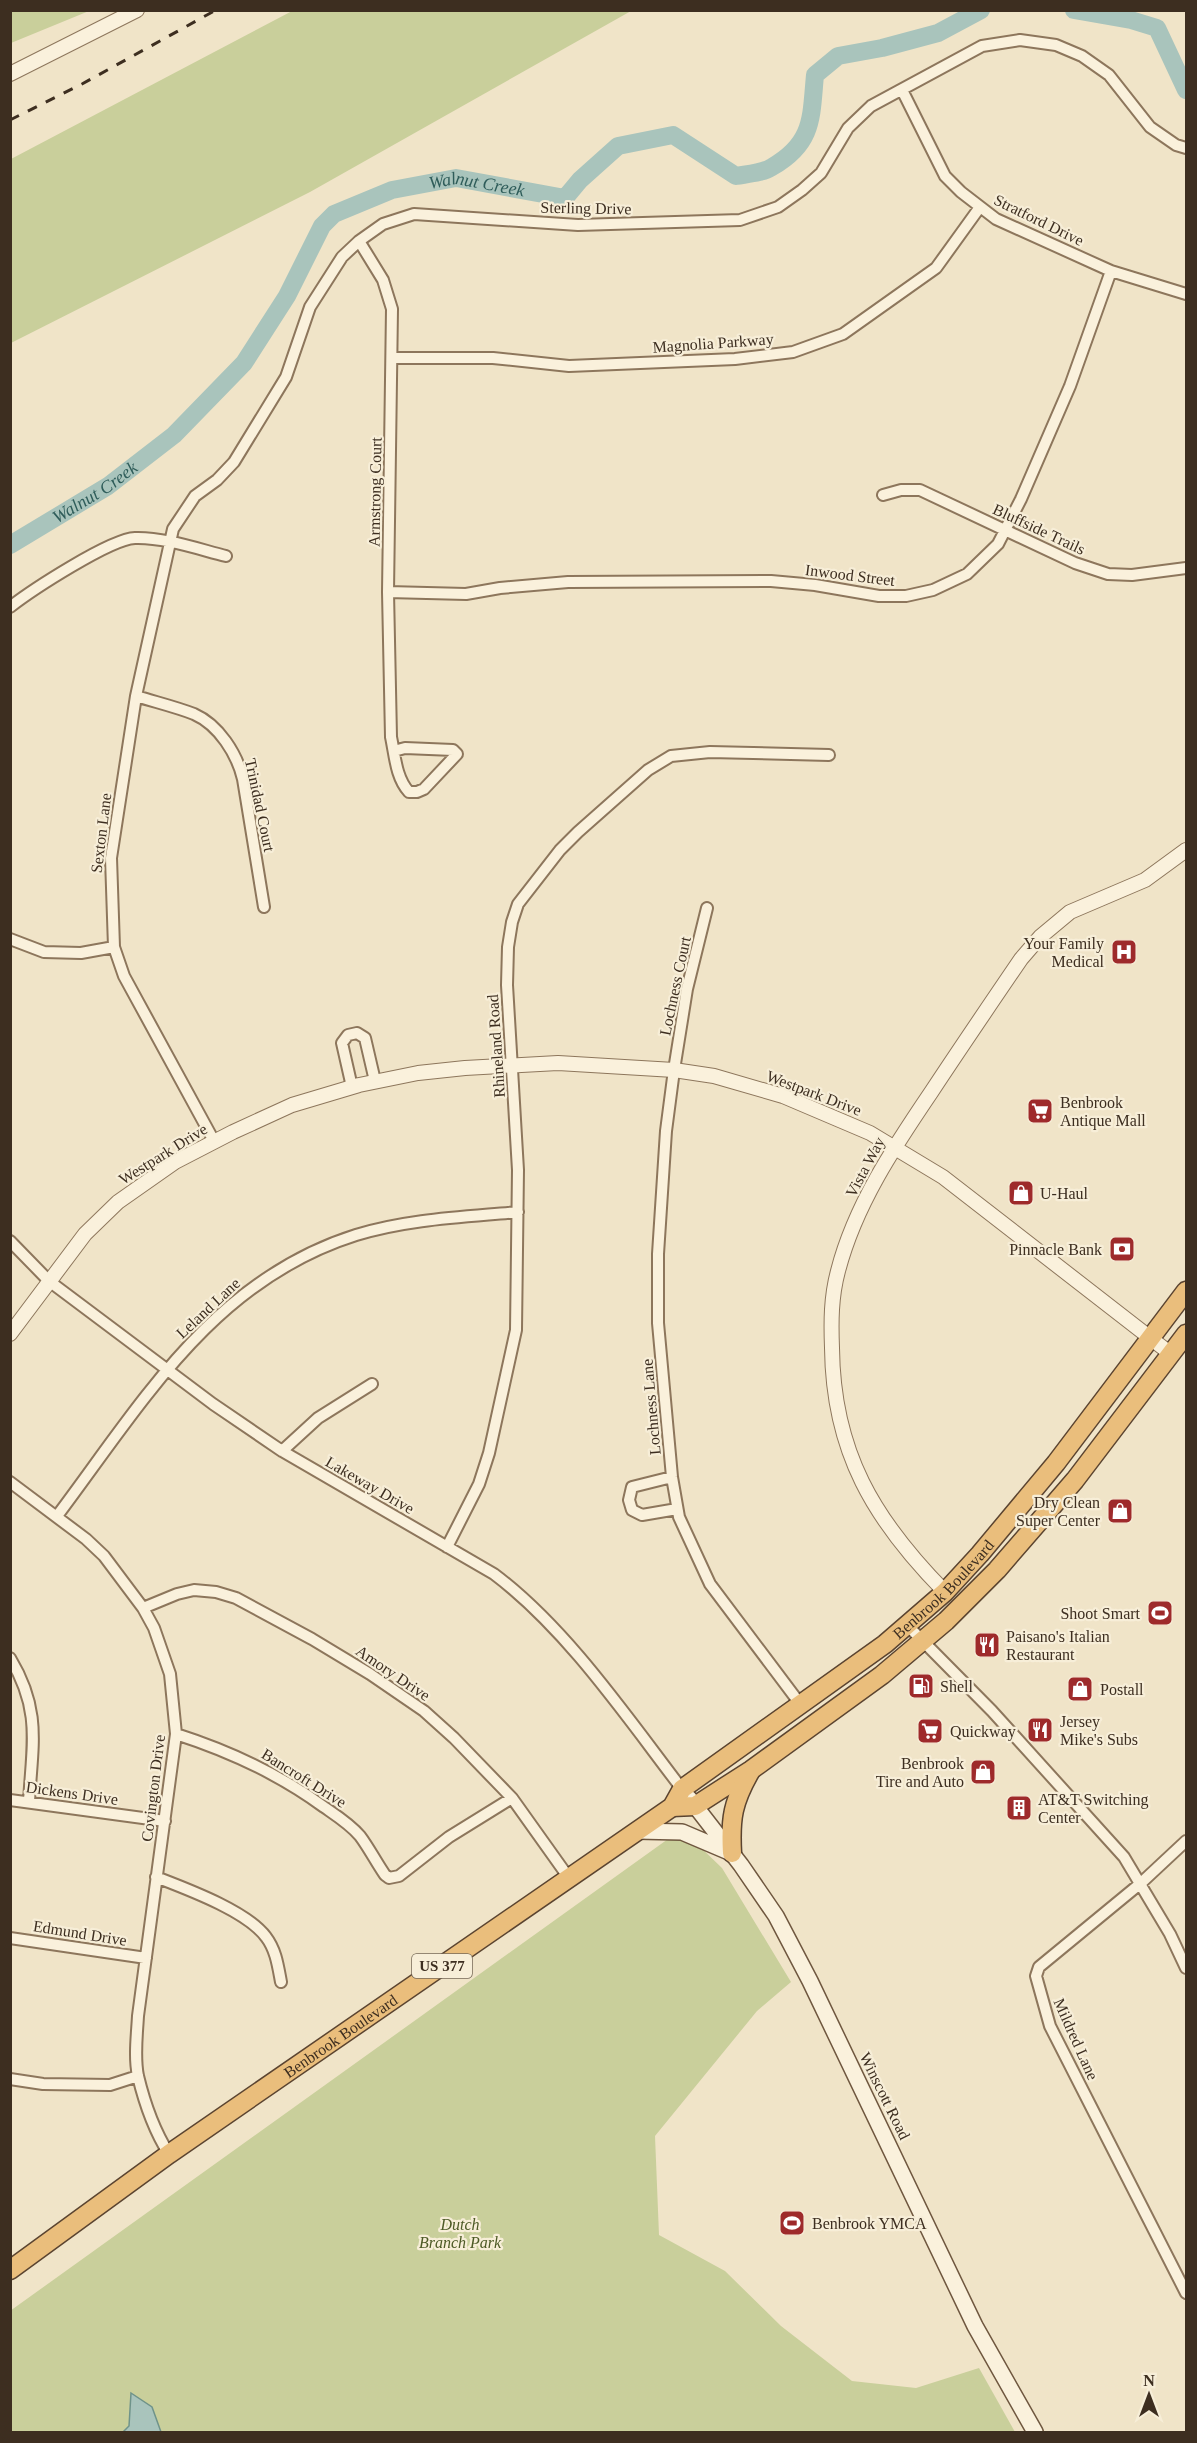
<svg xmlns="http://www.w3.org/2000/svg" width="1197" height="2443" font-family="'Times New Roman',serif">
	<rect width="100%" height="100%" fill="#f0e4c8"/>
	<path fill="#c9cf9b" d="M11 10H89V11L11 43Z
		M294 10 631 11 310 192 11 343V159Z
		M675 1834 695 1842 722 1868 791 1982 757 2011 655 2136 659 2235 725 2271 781 2326 852 2381 916 2388 979 2368 1015 2432H11L10 2311Z"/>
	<path fill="#a9c4bc" stroke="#6f938a" stroke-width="1.5" d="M131 2393 152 2407 161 2432H123L129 2426Z"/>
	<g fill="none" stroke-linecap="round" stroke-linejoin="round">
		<g stroke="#a9c4bc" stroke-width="18">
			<path d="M1074 10 1131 20 1157 28 1186 90"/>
			<path id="s1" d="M10 545 108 486 174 435 244 363 287 296 322 226 334 214 392 190 456 178 565 198 580 180 618 146 673 135 736 176C747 174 763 173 772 167 814 143 811 117 815 75L838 56 882 48 938 33 981 10"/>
		</g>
		<g stroke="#8d765c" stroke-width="14">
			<path id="minor" d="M902 90 945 176 961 192 996 219 1111 271 1186 294
				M359 241 383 280 392 309 388 592 391 737C395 756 396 778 409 792H417L424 789 457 754 453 750 405 748 394 751
				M392 358H493L569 366 735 359 793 352 843 334 936 268 980 207
				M883 495 901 490H920L1075 563 1108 574 1132 575 1186 568
				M388 592 466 594 500 588 568 582 771 581 815 585 879 596H906L933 590 967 574 998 544 1021 499 1070 386 1111 271
				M10 607C32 590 110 539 135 538 163 537 198 549 226 556
				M136 696C155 702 176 707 194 714 219 725 237 754 243 779L264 907
				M707 908 687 989 674 1070 666 1131 658 1254V1323L672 1477 679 1517 710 1584 801 1705
				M10 939 44 952 81 953 114 947
				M352 1087 342 1043 348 1035 357 1033 365 1038 375 1081
				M214 1141 124 976 114 947 111 858 136 696 173 529 195 496 217 480 234 462 286 377 310 307 342 257 359 241 383 224 414 214 578 225 740 220 778 207 802 190 821 173 848 128 871 106 982 46 1020 40 1056 45 1082 56 1109 75 1150 127 1176 145 1186 148
				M10 1241 49 1281 213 1404 282 1451 494 1574C567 1629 626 1716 682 1789
				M282 1451 318 1418 372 1384
				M672 1477 632 1487 629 1500 632 1510 642 1515 677 1509
				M10 1482 86 1539 104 1556 143 1608 154 1628 170 1674 176 1734 138 2016C137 2035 134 2057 138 2076 144 2101 155 2132 169 2154
				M57 1516C142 1403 213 1280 356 1235 408 1219 464 1217 518 1212
				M447 1547 479 1484 489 1453 516 1330 518 1170 507 985 508 947 512 922 518 904 560 850 578 832 648 770 671 756 710 752 829 755
				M143 1608 177 1594 194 1590 216 1592 236 1598 312 1639 370 1674 424 1711 454 1738 512 1798 569 1878
				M907 1625 992 1711 1124 1857 1170 1934 1186 1968
				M10 1658C42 1711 32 1745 29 1802
				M176 1734C229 1751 279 1774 324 1807 337 1816 350 1824 360 1836 369 1848 376 1862 385 1875L389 1878 399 1876 449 1837 512 1798
				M10 1800 165 1821
				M1186 1841 1141 1883 1039 1967 1036 1976 1050 2026 1186 2293
				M156 1877C187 1889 247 1911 266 1937 276 1950 278 1966 281 1982
				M10 1938 146 1958
				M10 2079 43 2084 110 2085 138 2076"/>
		</g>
		<g stroke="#8d765c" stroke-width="16">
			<path id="tertiary" d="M10 74 137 10
				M10 1334 85 1234 118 1202 175 1162 233 1132 292 1105 359 1085 418 1073 465 1068 558 1063 674 1070 714 1076 783 1096 870 1133 943 1177 1171 1354
				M945 1592C874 1520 833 1452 832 1348 831 1322 831 1297 838 1271 855 1205 894 1147 932 1091 961 1047 991 1003 1021 959L1040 937 1070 912 1145 880 1186 850"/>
		</g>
		<g stroke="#6f573f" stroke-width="18">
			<path id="secondary" d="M689 1798 741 1865 776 1916 810 1981 975 2326 1035 2432
				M637 1831 682 1832 729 1852"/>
		</g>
		<g stroke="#5b4430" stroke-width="21">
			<g id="trunk">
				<path d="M672 1807 695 1806 751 1770 882 1675 946 1621 997 1570 1075 1480 1186 1334"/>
				<path d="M732 1853C730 1818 733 1802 750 1772"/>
				<path id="s2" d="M10 2270 169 2154 672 1807 682 1789 885 1644 945 1592 980 1554 1056 1463 1186 1291"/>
			</g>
		</g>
		<use href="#minor" stroke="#faf1dc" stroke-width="10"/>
		<use href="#tertiary" stroke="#faf1dc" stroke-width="14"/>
		<use href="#secondary" stroke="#faf1dc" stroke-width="15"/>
		<use href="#trunk" stroke="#eabe7c" stroke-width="18"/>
		<path stroke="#3d2e20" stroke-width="3" stroke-dasharray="10 10" stroke-linecap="butt" d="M10 120 82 84 216 10"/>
	</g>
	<defs>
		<g id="hospital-square" transform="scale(1.35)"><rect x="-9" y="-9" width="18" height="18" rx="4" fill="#9e2a2b" stroke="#f7eed8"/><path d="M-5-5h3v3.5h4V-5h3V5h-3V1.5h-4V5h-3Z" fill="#fff"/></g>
		<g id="supermarket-square" transform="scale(1.35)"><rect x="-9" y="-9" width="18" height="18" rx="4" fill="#9e2a2b" stroke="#f7eed8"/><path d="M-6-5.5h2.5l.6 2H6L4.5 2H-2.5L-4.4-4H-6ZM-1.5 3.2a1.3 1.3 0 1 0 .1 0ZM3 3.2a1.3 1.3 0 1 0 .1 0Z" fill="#fff"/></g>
		<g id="shop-square" transform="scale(1.35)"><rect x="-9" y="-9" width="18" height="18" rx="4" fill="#9e2a2b" stroke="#f7eed8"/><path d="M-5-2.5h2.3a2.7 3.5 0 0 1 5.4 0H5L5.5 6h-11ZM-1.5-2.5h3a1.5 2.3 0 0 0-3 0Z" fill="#fff"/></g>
		<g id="bank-square" transform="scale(1.35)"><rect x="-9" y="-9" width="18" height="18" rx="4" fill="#9e2a2b" stroke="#f7eed8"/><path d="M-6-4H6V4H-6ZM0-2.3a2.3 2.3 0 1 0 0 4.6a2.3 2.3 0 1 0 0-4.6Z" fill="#fff"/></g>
		<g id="stadium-square" transform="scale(1.35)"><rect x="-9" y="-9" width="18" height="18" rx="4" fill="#9e2a2b" stroke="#f7eed8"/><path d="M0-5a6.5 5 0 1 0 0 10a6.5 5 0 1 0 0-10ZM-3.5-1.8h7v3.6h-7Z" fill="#fff"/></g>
		<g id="restaurant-square" transform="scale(1.35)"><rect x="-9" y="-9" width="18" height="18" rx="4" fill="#9e2a2b" stroke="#f7eed8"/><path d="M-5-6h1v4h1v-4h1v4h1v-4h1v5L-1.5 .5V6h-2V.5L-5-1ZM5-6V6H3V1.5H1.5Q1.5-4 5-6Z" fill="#fff"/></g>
		<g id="fuel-square" transform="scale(1.35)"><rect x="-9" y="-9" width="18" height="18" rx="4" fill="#9e2a2b" stroke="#f7eed8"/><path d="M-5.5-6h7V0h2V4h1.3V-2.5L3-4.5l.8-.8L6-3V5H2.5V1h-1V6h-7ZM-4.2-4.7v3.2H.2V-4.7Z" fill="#fff"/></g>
		<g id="building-square" transform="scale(1.35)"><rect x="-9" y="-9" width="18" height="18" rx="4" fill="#9e2a2b" stroke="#f7eed8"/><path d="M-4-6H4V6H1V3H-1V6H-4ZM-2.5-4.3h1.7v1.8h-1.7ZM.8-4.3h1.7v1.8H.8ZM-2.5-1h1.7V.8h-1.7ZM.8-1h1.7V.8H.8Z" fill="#fff"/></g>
	</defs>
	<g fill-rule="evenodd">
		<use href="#hospital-square" x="1124" y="952"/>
		<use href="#supermarket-square" x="1040" y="1111"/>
		<use href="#shop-square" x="1021" y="1193"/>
		<use href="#bank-square" x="1122" y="1249"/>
		<use href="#shop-square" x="1120" y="1511"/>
		<use href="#stadium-square" x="1160" y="1613"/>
		<use href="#restaurant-square" x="987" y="1645"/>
		<use href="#fuel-square" x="921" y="1686"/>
		<use href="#shop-square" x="1080" y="1689"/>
		<use href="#restaurant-square" x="1040" y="1730"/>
		<use href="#supermarket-square" x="930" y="1731"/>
		<use href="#shop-square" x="983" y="1772"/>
		<use href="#building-square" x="1019" y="1808"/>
		<use href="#stadium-square" x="792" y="2223"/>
	</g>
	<g text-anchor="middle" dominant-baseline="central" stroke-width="4.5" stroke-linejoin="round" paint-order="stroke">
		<rect fill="#f7eed8" stroke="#756857" stroke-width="1.5" x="412" y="1954" width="60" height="24" rx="4.5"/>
		<g font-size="15" font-weight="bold" fill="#3d2e20">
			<text x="442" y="1966">US 377</text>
		</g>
		<g font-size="16" fill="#3d2e20" stroke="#f7eed8">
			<text transform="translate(586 208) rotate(1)">Sterling Drive</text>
			<text transform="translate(1039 220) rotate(26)">Stratford Drive</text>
			<text transform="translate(713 343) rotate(-4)">Magnolia Parkway</text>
			<text transform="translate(375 492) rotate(-89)">Armstrong Court</text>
			<text transform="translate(1039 529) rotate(25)">Bluffside Trails</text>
			<text transform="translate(850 575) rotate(7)">Inwood Street</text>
			<text transform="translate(260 805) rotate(78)">Trinidad Court</text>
			<text transform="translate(101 833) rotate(-83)">Sexton Lane</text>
			<text transform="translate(675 986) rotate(-78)">Lochness Court</text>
			<text transform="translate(496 1046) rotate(-94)">Rhineland Road</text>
			<text transform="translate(814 1093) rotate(21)">Westpark Drive</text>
			<text transform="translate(163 1154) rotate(-32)">Westpark Drive</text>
			<text transform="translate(865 1167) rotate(-62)">Vista Way</text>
			<text transform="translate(208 1308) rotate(-43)">Leland Lane</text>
			<text transform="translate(651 1407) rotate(-95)">Lochness Lane</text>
			<text transform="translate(370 1485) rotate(30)">Lakeway Drive</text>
			<text stroke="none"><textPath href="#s2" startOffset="1158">Benbrook Boulevard</textPath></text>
			<text transform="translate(393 1673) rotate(34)">Amory Drive</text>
			<text transform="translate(304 1778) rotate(32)">Bancroft Drive</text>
			<text transform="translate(153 1788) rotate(-83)">Covington Drive</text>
			<text transform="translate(72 1793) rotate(8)">Dickens Drive</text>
			<text transform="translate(80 1933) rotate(9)">Edmund Drive</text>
			<text stroke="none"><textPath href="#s2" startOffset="405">Benbrook Boulevard</textPath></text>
			<text transform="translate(1076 2039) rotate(66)">Mildred Lane</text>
			<text transform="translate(885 2096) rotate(64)">Winscott Road</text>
		</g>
		<g font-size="16" fill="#3d2e20" stroke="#f7eed8" text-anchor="start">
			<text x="1104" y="943" text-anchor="end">Your Family<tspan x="1104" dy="18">Medical</tspan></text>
			<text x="1060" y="1102">Benbrook<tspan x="1060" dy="18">Antique Mall</tspan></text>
			<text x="1040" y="1193">U-Haul</text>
			<text x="1102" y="1249" text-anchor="end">Pinnacle Bank</text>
			<text x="1100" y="1502" text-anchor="end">Dry Clean<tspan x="1100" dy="18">Super Center</tspan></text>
			<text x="1140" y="1613" text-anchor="end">Shoot Smart</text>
			<text x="1006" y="1636">Paisano's Italian<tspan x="1006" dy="18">Restaurant</tspan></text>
			<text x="940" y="1686">Shell</text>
			<text x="1100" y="1689">Postall</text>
			<text x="1060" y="1721">Jersey<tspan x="1060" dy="18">Mike's Subs</tspan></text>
			<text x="950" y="1731">Quickway</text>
			<text x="964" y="1763" text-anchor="end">Benbrook<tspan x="964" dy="18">Tire and Auto</tspan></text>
			<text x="1038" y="1799">AT&amp;T Switching<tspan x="1038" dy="18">Center</tspan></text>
			<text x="812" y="2223">Benbrook YMCA</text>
		</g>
		<g font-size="16" font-style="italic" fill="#4d5a26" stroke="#f7eed8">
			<text x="460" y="2224">Dutch<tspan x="460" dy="18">Branch Park</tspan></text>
		</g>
		<g font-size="18" font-style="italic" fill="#2f5d5a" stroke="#f7eed8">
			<text stroke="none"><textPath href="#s1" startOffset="622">Walnut Creek</textPath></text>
			<text stroke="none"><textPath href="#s1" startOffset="100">Walnut Creek</textPath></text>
		</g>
	</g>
	<rect width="1197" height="2443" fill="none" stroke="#3d2e20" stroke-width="24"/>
	<g transform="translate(1149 2395)" stroke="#f7eed8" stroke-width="4.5" paint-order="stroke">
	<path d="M0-4.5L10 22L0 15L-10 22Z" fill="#3d2e20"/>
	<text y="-9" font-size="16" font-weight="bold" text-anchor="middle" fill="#3d2e20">N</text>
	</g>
</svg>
